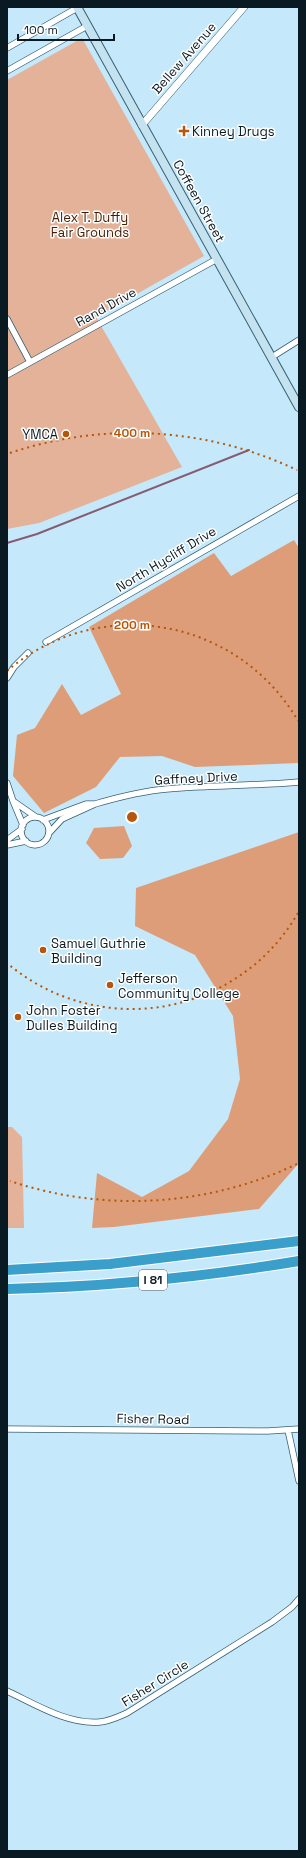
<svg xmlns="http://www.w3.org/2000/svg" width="306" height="1858" font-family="'Space Grotesk',sans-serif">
	<rect width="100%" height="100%" fill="#c5e8fa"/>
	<path fill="#e3b298" d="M82 38 204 256 96 317 182 467 39 523 7 529V80Z
		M7 1127H12L22 1137 24 1228H7Z"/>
	<path fill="#de9d79" d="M294 540 299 548V763L195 767 162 756 120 757 96 787 44 813 13 776 17 735 35 728 62 684 81 715 121 694 89 627 214 553 231 576Z
		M124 826 132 846 123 858 100 859 86 843 94 828Z
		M299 832V1163L259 1209 114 1227 92 1228 97 1173 142 1197 189 1171 228 1119 240 1079 233 1016 195 955 135 926 136 888Z"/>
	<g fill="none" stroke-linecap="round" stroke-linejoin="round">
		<path stroke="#865c74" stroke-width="2" d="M7 543 37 534 249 450"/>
		<g stroke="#376073" stroke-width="7">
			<path id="minor" d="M7 48 77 8
				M7 71 87 26
				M7 319 30 362
				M272 357 299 340
				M7 375 217 259
				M46 642 299 496
				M7 678 14 667 28 653
				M7 783 13 801
				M95 804C119 797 142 791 167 789 211 785 255 786 299 782
				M21 831a14 14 0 1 1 28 0a14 14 0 1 1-28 0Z
				M43 820 86 804H95L62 819 49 833
				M23 825 13 801 36 817
				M7 840 22 829
				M7 845 26 841
				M7 1429 268 1431 299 1429
				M288 1430 299 1481
				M7 1691C35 1704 68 1725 100 1722 110 1721 118 1717 127 1713L272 1622 292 1607 299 1599"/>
		</g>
		<g stroke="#376073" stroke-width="8">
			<path id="tertiary" d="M142 125 244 7"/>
		</g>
		<g stroke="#376073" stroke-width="10">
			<path id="secondary" d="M77 7 299 407"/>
		</g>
		<g stroke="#fff" stroke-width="12">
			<path id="motorway" d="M7 1270 110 1264 299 1241
				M7 1289C105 1287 203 1277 299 1261"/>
		</g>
		<use href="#minor" stroke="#fff" stroke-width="5.5"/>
		<use href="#tertiary" stroke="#fff" stroke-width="7"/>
		<use href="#secondary" stroke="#c4e2ef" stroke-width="8"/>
		<use href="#motorway" stroke="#3aa0cb" stroke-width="10"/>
	</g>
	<g fill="none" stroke="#b5560a" stroke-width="2" stroke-dasharray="2 4">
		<path d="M298 913A192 192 0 0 1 7 963M7 671A192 192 0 0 1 298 721"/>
		<path d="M297 1164A384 384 0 0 1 10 1181M10 453A384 384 0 0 1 297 470"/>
	</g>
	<g fill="#b5560a" stroke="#fff" stroke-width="1.5">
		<path d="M182 125h4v4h4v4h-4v4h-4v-4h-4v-4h4z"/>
		<circle cx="66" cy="434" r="4"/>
		<circle cx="43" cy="950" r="4"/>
		<circle cx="110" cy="985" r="4"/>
		<circle cx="18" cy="1017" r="4"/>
	</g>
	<g text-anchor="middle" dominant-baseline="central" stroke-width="3" stroke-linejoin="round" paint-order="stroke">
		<rect fill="#fff" stroke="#535f64" stroke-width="1" x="139" y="1270" width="28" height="20" rx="3"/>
		<g font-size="12" font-weight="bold" fill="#091a22">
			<text x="153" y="1280">I 81</text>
		</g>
		<g font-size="13" fill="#091a22" stroke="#fff">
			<text transform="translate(184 58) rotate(-49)">Bellew Avenue</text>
			<text transform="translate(199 201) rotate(61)">Coffeen Street</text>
			<text transform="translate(106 307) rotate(-29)">Rand Drive</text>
			<text transform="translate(166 559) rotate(-31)">North Hycliff Drive</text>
			<text transform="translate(196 778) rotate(-3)">Gaffney Drive</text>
			<text transform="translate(153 1419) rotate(1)">Fisher Road</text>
			<text transform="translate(155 1683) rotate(-32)">Fisher Circle</text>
		</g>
		<g font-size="13" fill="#091a22" stroke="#fff" text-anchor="start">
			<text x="192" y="131">Kinney Drugs</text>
			<text x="58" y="434" text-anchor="end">YMCA</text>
			<text x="51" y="943">Samuel Guthrie<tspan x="51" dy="15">Building</tspan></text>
			<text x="118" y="978">Jefferson<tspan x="118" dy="15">Community College</tspan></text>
			<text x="26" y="1010">John Foster<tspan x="26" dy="15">Dulles Building</tspan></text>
		</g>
		<g font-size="13" fill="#441c00" stroke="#fff">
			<text x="90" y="217">Alex T. Duffy<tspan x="90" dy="15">Fair Grounds</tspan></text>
		</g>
	</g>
	<circle cx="132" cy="817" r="6" fill="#b5560a" stroke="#fff" stroke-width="2"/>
	<g font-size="12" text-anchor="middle" font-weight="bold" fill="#b5560a" stroke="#fff" stroke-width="3" stroke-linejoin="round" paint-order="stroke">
		<text x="132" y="437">400 m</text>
		<text x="132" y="629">200 m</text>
	</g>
	<rect width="306" height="1858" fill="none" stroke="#091a22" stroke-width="16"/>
	<path d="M18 34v6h96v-6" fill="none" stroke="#091a22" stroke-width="2"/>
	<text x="24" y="34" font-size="12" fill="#091a22" stroke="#ffffff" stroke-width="3" paint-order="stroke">100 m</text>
</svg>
